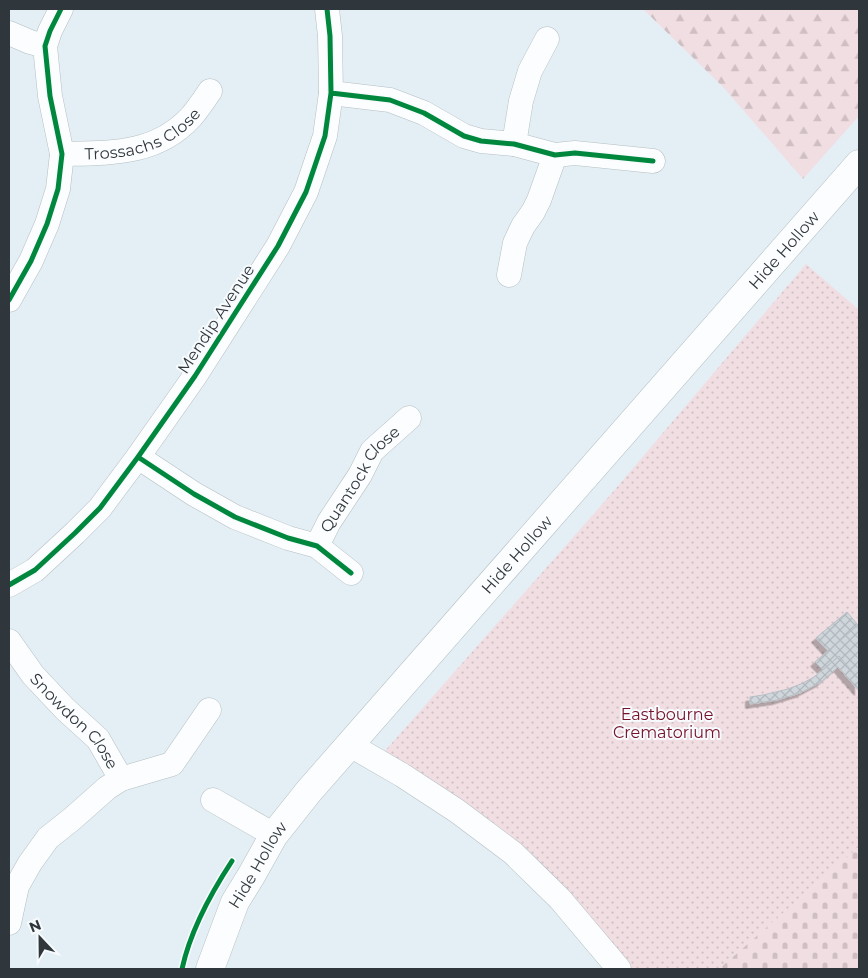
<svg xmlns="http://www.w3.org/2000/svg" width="868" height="978" font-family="Montserrat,sans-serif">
	<defs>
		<pattern id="grass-dots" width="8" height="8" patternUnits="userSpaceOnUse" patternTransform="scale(1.25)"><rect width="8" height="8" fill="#f1dee2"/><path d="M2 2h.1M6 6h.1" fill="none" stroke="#cfbfc3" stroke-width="1.8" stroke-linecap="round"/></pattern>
		<pattern id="forest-firs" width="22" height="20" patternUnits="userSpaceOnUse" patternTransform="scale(1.25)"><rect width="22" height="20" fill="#f1dee2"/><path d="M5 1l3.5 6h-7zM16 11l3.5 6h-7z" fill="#cfbfc3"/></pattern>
		<pattern id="cemetery-stones" width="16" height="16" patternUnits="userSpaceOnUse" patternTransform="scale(1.25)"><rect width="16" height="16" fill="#f1dee2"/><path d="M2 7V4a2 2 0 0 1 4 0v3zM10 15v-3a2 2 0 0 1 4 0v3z" fill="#cfbfc3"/></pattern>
		<pattern id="building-cross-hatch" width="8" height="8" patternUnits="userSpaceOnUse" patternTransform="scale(1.25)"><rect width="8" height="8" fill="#cfd7dc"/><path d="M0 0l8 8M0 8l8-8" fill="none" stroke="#b2b9be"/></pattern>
		<filter id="shadow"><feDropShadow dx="-4.5" dy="4.5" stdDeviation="0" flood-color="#0004"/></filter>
	</defs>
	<rect width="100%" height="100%" fill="#e4eff5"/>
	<path fill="url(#grass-dots)" d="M806 264 859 310V847L719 969H629L384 752 612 493Z"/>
	<path fill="url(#forest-firs)" d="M643 9H859V116L803 179 723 87Z"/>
	<path fill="url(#cemetery-stones)" d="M859 847V969H719Z"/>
	<path fill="url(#building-cross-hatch)" stroke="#b8c0c5" filter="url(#shadow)" d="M847 612 858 625 828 651 816 638Z
		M859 624V680L839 656 823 670 815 662Z
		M839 656 859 680V691L838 667 821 682 800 693 777 700 750 704V697L763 695 788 689 803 683 814 677Z"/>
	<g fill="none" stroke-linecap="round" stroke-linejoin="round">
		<g stroke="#b5bec2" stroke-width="25">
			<g id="minor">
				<path d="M9 33 30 42 45 46"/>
				<path d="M331 93 390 100 424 113 464 136 481 141 514 144 555 155 575 153 653 161"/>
				<path d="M514 144 521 101 530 71 547 39"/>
				<path id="s1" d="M62 154C110 153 156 155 191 117 198 109 204 100 210 91"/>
				<path d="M509 275 515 243 523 226 533 212 539 200 555 155"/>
				<path d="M9 300 31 261 47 224 58 189 62 154 50 96 45 46 50 31 61 9"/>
				<path d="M138 457 194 494 235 517 288 538 317 546 351 573"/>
				<path id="s2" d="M317 546 329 522 360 475 372 451 409 418"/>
				<path d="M9 585 35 570 75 533 100 508 138 457 195 376 278 246 306 192 325 136 331 93 330 36 327 9"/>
				<path id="s3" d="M9 641 33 675 65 709 98 739 121 779"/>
				<path d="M350 745 402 775 457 811 513 853 560 899 619 969"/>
				<path d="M213 800 274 835"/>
				<path d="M9 923 17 886 30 863 48 838 72 819 107 788 121 779 172 764 209 710"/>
			</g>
		</g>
		<g stroke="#b5bec2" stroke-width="29">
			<g id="major">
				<path id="s4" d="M210 969 235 902 251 876 274 835 309 791 859 164"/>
			</g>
		</g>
		<use href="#minor" stroke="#fbfdfe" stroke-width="24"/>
		<use href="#major" stroke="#fbfdfe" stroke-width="28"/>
		<g stroke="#f7fbfd" stroke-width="8">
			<path id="cycleway" d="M331 93 390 100 424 113 464 136 481 141 514 144 555 155 575 153 653 161
				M9 300 31 261 47 224 58 189 62 154 50 96 45 46 50 31 61 9
				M138 457 194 494 235 517 288 538 317 546 351 573
				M9 585 35 570 75 533 100 508 138 457 195 376 278 246 306 192 325 136 331 93 330 36 327 9
				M182 969C190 932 211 893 232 861"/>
		</g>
		<use href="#cycleway" stroke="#00873e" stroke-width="5"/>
	</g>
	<g text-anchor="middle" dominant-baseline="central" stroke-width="4" stroke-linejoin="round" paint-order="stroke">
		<g font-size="16" fill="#30373c" stroke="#f7fbfd">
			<text stroke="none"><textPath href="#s1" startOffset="85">Trossachs Close</textPath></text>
			<text stroke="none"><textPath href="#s4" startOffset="925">Hide Hollow</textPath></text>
			<text transform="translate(216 319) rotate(-57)">Mendip Avenue</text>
			<text stroke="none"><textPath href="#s2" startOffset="80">Quantock Close</textPath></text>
			<text stroke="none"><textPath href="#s4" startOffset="520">Hide Hollow</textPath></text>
			<text stroke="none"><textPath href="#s3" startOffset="104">Snowdon Close</textPath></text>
			<text stroke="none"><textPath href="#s4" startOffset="115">Hide Hollow</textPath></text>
		</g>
		<g font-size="16" fill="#771029" stroke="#f7fbfd">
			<text x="667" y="714">Eastbourne<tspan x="667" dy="18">Crematorium</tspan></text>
		</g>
	</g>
	<rect width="868" height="978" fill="none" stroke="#30373c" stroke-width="20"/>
	<g transform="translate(40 938) rotate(338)" stroke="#f7fbfd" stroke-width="4" paint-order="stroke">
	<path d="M0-4L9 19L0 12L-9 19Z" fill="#30373c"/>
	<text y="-8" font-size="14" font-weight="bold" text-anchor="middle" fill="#30373c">N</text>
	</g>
</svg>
